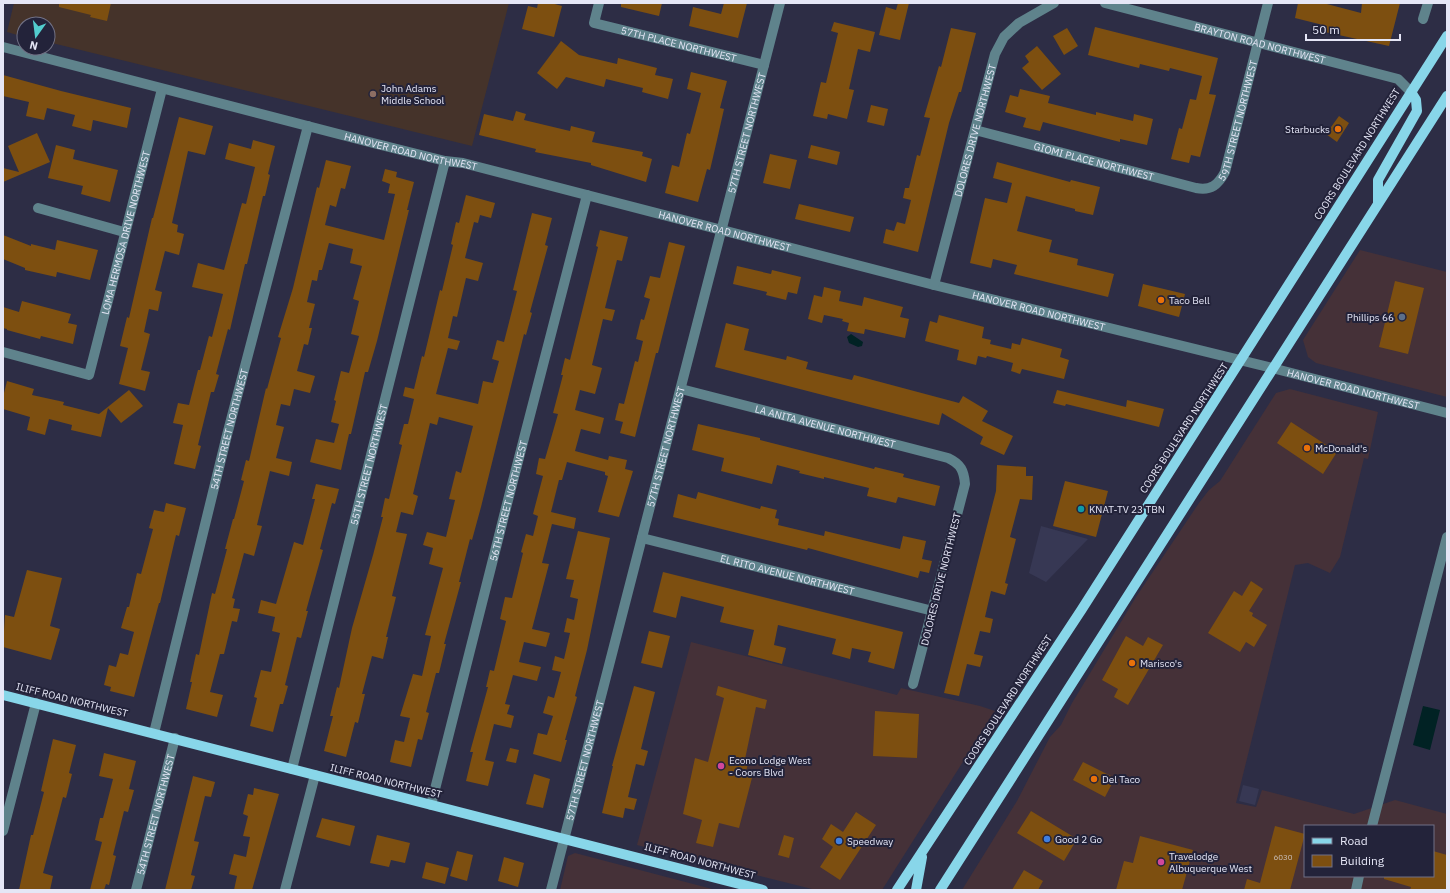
<svg xmlns="http://www.w3.org/2000/svg" width="1450" height="893" font-family="'IBM Plex Sans',sans-serif">
	<rect width="100%" height="100%" fill="#2d2d45"/>
	<path fill="#453138" fill-rule="evenodd" d="M1360 250 1447 272V397L1316 363 1308 357 1303 340Z
		M1290 389 1378 412 1368 459 1364 458 1340 557 1330 573 1308 563 1295 565 1236 803 1256 807 1262 790 1354 814 1395 800 1447 814V890H962L1017 801 1050 737 1061 725 1072 703 1136 597 1199 503 1209 490 1220 481 1276 393ZM1305 826H1433V876H1305Z
		M691 642 897 695 901 688 980 706 995 711 882 890H816L637 845Z
		M575 853 716 890H560L568 856Z"/>
	<path fill="#373854" d="M1041 526 1088 539 1046 582 1029 573Z
		M1243 785 1259 789 1255 805 1239 801Z"/>
	<path fill="#45332a" d="M14 3H509L472 146 48 42V24H24V37L7 32Z"/>
	<path fill="#012224" d="M851 334 863 342 862 346 858 347 849 343 847 337Z
		M1423 706 1440 710 1430 750 1413 745Z"/>
	<path fill="#7d4f10" d="M59 3H111L107 21 90 17 91 15 59 7Z
		M538 3H551L562 6 554 37 522 29 528 6 537 8Z
		M621 3H662L659 16 621 7Z
		M724 3H747L738 38 689 26 693 7 721 14Z
		M898 3H909L900 40 879 35 886 7 896 10Z
		M1298 3H1323L1361 13 1362 3H1400L1389 46 1325 32 1327 26 1295 18Z
		M834 22 875 32 870 52 858 49 849 89 854 90 847 119 828 114 827 119 813 116 821 82 826 83 838 33 831 31Z
		M1095 27 1218 58 1209 94 1216 95 1200 157 1191 155 1189 163 1171 159 1179 128 1182 129 1190 99 1196 100 1202 76 1170 68 1169 71 1140 64 1139 68 1088 55Z
		M951 28 976 33 961 92H959L949 123 918 252 883 243 886 229 894 231 897 222 905 224 911 200 903 198 905 188H909L917 155 920 156 930 118 924 117 939 66 941 67Z
		M1067 28 1078 46 1064 55 1053 36Z
		M561 41 579 55 617 64 618 58 657 68 655 75 673 79 668 99 642 92 643 88 606 79 604 87 566 77 557 89 537 73Z
		M1037 46 1061 74 1042 90 1022 68 1029 62 1025 56Z
		M691 72 727 81 720 108 724 109 717 140 710 170 707 169 698 202 665 193 672 165 679 167 687 133 690 134 701 93 687 89Z
		M3 75 61 91 131 108 127 128 93 120 91 131 72 126 75 115 47 108 44 120 26 116 29 102 3 96Z
		M1020 89 1050 96 1048 103 1096 115V112L1133 121 1134 114 1153 119 1147 145 1120 139V142L1043 122 1040 131 1023 127 1026 118 1005 112 1010 95 1018 97Z
		M871 105 888 109 884 126 867 122Z
		M516 111 526 114 524 120 570 131 571 126 595 132 592 142 643 152 642 156 652 159 646 182 591 165V163L535 152 536 149 479 135 484 114 513 121Z
		M1339 116 1349 123 1337 142 1326 134Z
		M179 117 213 126 205 155 188 151 172 223 178 225 177 232 184 234 179 255 165 251 155 290 162 292 158 311 149 309 144 332 150 334 141 370 150 372 145 391 119 384 128 348 120 346 127 317 129 318 152 218H153Z
		M37 133 50 162 3 182V168L19 172 8 146Z
		M253 140 275 146 268 174 270 175 265 196H263L247 264H245L230 330 228 329 216 374 219 375 214 392H211L198 445 201 446 195 469 174 464 183 425 173 423 178 403 189 405 198 370H200L209 336 212 337 223 294 192 287 198 263 224 270 242 203 246 204 255 167 225 159 229 143 251 149Z
		M56 145 75 150 73 159 118 170 110 202 81 194 83 186 48 178Z
		M811 145 840 152 837 165 808 158Z
		M770 154 797 160 790 189 763 183Z
		M326 160 351 166 345 189 341 188 336 207 330 205 325 225 384 240 395 194 388 193 390 184 382 181 385 169 397 172 396 177 414 182 407 210H409L377 341 368 372H365L351 434H349L341 470 310 462 316 439 334 443 339 424 331 422 336 401 334 400 341 371 349 373 359 336 351 334 359 301 353 299 362 266 350 263 353 249 329 243 322 270H319L317 281 312 280 307 302 315 304 309 328H312L308 345 304 344 297 371 315 376 310 393 294 389 290 406 281 404 276 425 284 427 276 458 292 462 289 476 270 471 257 525 262 526 254 556 244 553 232 598 235 599 233 608 240 609 237 622 232 621 224 654H220L210 692 223 695 217 717 186 709 192 682H190L196 654 199 655 212 593 215 594 227 549H225L233 519H234L244 481 241 480 246 460 249 461 266 388 267 389 281 338 278 337 293 288 317 187 319 188Z
		M997 162 1070 182 1071 180 1100 187 1093 215 1075 211V209L1026 196 1017 231 1052 240 1049 252 1078 259 1077 265 1114 274 1108 297 1014 274 1017 265 993 259 991 268 970 263 985 198 1007 203 1012 183 993 178Z
		M466 195 495 203 491 218 480 215 478 223 474 222 465 258 483 263 478 281 466 278 457 317 453 316 448 338 460 341 457 350 448 348 436 394 478 404 483 381 493 383 499 361 492 359 497 340 504 342 517 291 513 290 532 213 552 218 545 245 548 246 530 312 532 313 526 335 524 334 481 507 472 540 470 539 459 582H461L444 644H446L439 673H436L426 712 429 713 422 740 418 739 411 767 390 762 395 740 404 742 410 718 400 716 413 674 422 676 431 636 425 635 443 568 429 564 433 548 423 545 427 532 446 537 455 500 449 499 456 471 461 473 473 426 439 417 437 425 430 423 413 494 418 496 413 515 401 512 396 532 407 534 392 596 396 597 386 637H388L383 659 372 656 362 694H365L358 723 355 722 346 757 324 751 333 716H330L337 687 339 688 352 628 373 555 383 517H381L385 498 389 499 402 445 399 444 404 424H408L414 399 403 396 405 387 414 389 422 356 424 357 440 290 442 291 453 245 451 244 456 222 459 223Z
		M799 204 854 217 850 232 795 219Z
		M600 230 628 237 622 261 617 260 605 308 615 310 612 321 603 319 592 365 602 368 595 394 580 390 575 410 604 418 600 434 581 429 575 451 608 460 609 456 627 460 625 469 633 471 619 517 598 512 608 476 605 475V472L567 462 562 480H559L551 512 576 518 574 529 552 524 542 563 549 564 532 629 550 633 546 647 524 642 519 662 541 667 537 681 513 675 505 704 510 705 507 714 514 716 511 728 494 724 485 760 494 762 488 786 466 781 473 752H470L488 687H486L490 670 494 671 506 621 500 619 505 597 512 598 523 553 521 552 526 534 533 536 538 516 533 514 543 476 536 474 539 458 545 459 558 414 553 413 563 375H561L565 358 570 360 598 247 596 246Z
		M3 235 31 246V244L55 250 57 240 98 250 90 280 57 272 56 277 25 270V268L3 259Z
		M669 242 685 246 658 353H656L635 437 620 433 623 422 615 420 619 403 624 404 635 361 638 362 643 341 636 339 641 319 644 320 650 299 644 297 650 276 660 278Z
		M737 266 771 274 772 270 801 277 797 294 788 292 786 300 766 295 767 292 733 284Z
		M1395 281 1424 288 1408 354 1379 347Z
		M1143 284 1185 294 1179 317 1138 306Z
		M824 287 841 291 839 301 862 306 864 297 903 307 900 317 909 319 905 338 865 329 864 334 847 331 849 323 842 321 843 319 824 315 822 323 808 319 814 295 822 297Z
		M22 301 71 314 68 323 77 325 73 344 41 336 40 339 7 330V329L3 328V307L19 312Z
		M939 315 984 327 982 338 991 340 990 344 1011 349 1012 343 1020 345 1022 338 1062 349 1060 357 1069 360 1064 379 1022 369 1020 374 1011 371 1013 363 987 356 986 358 978 356 976 365 957 360 959 350 925 341 930 321 937 323Z
		M726 323 749 329 744 350 786 360 787 356 808 362 806 369 852 380 854 375 959 403 963 396 988 411 982 421 1013 436 1004 455 980 444 983 437 942 413 939 425 715 367Z
		M7 381 34 389 32 395 64 402 63 405 99 414 129 390 143 406 121 423 108 408 101 437 71 430 72 425 49 419 45 435 27 430 30 417 3 409V397Z
		M1057 390 1126 407 1127 400 1164 409 1159 427 1066 404 1065 406 1053 403Z
		M1291 422 1337 452 1323 474 1277 443Z
		M698 424 760 438V440L874 469 875 467 904 474 903 477 940 486 935 506 898 497 896 503 867 496 869 488 824 477V479L799 473 800 471 777 465 772 484 721 471 724 458 692 450Z
		M997 465 1026 467V476H1033L1032 500 1020 499 1010 537 1016 539 1005 583 1008 584 1005 595 991 591 985 617 993 619 990 633 980 631 974 654 983 656 980 667 967 664 959 696 944 693 996 491Z
		M1065 481 1108 491 1096 537 1053 526Z
		M316 484 339 489 335 504 332 503 320 549 323 550 306 611H308L301 638 297 637 285 685 288 686 283 704H280L273 732 250 726 257 698 254 697 261 670 271 672 280 633 272 631 275 617 258 613 261 600 276 604 294 542 303 545 315 499H312Z
		M698 492 760 509 761 506 777 510 775 518 779 519 778 525 824 536 825 531 900 549 903 536 926 541 922 559 932 561 929 573 920 571 918 578 808 548 807 550 673 517 678 494 696 499Z
		M166 503 186 508 179 536 176 535 160 603H159L134 697 110 691 111 687 104 685 109 665 116 667 120 653 128 655 134 632 121 628 127 607H129L137 573 141 574 153 529 149 528 154 510 164 512Z
		M578 531 610 538 587 650 575 696 577 697 565 740H567L561 762 533 754 538 733 547 735 553 716 543 713 548 696 554 698 561 672 552 670 555 656 564 659 570 633 564 632 567 618 574 620 578 599 570 597 574 580 566 579Z
		M27 570 62 578 50 626 60 629 51 660 3 647 5 615 14 617Z
		M663 572 903 632 894 669 868 662 871 652 852 648 850 659 832 654 836 639 778 625 774 645 786 648 782 664 748 655 754 630 720 622 724 607 681 596 676 618 653 612Z
		M1251 581 1263 589 1249 611 1253 613 1252 616 1267 625 1254 647 1246 642 1240 652 1208 633 1234 591 1242 596Z
		M649 631 670 636 662 668 641 663Z
		M1126 636 1143 646 1148 637 1163 645 1128 705 1114 697 1118 689 1102 680Z
		M634 686 655 692 641 749 648 751 644 766 636 764 628 797 637 799 634 810 625 808 623 818 602 813 613 766H612Z
		M718 686 767 700 765 709 756 707 745 759 749 761 746 771 753 774 739 828 719 823 713 847 696 843 702 820 683 814 695 758 708 762 724 698 716 695Z
		M875 711 919 714 917 758 873 756Z
		M53 739 76 745 69 773 72 774 66 798 63 797 43 873 53 876 50 890H19L31 835H33L44 792 41 791Z
		M510 748 519 750 516 763 506 761Z
		M104 753 136 761 129 789 134 790 128 812 124 811 113 855 116 856 109 885 106 884 104 890H90L102 842 95 840 100 818H103L113 779 99 776Z
		M1083 762 1115 778 1105 797 1073 780Z
		M534 774 550 779 543 808 526 804Z
		M193 776 215 782 211 797 205 796 194 841 199 842 191 875 195 876 191 890H165Z
		M254 788 279 794 252 890H234L237 876 229 874 234 854 246 857 250 837 243 836 248 816 243 814 248 794 253 795Z
		M1031 811 1077 839 1064 861 1017 833Z
		M856 812 876 825 840 880 820 867 833 847 822 839 831 824 843 832Z
		M322 818 355 826 350 846 316 837Z
		M1275 826 1305 834 1290 890H1244L1247 879 1260 883Z
		M377 835 410 843 405 863 391 860 389 867 370 863Z
		M784 835 794 838 789 858 778 855Z
		M1140 836 1193 850 1182 890H1116L1124 861 1133 863Z
		M457 851 473 855 467 881 450 876Z
		M1433 851 1447 855V890H1410L1411 887 1384 879V876H1433Z
		M504 857 524 863 518 887 498 881Z
		M426 862 449 868 445 884 422 878Z
		M1024 870 1043 881 1038 890H1012Z"/>
	<g fill="none" stroke-linecap="round" stroke-linejoin="round">
		<g stroke="#5f838c" stroke-width="10">
			<path id="s1" d="M599 3 594 23 764 65"/>
			<path id="s2" d="M1105 3 1398 79 1411 92"/>
			<path d="M1423 19 1428 3"/>
			<path id="s3" d="M3 47 377 144 445 161 463 163 934 285 1272 368 1447 413"/>
			<path id="s4" d="M975 130 1196 188C1211 191 1218 185 1225 172L1268 3"/>
			<path d="M38 208 124 232"/>
			<path id="s5" d="M934 285 995 54 1004 37 1019 23 1054 3"/>
			<path id="s6" d="M3 352 89 375 162 89"/>
			<path id="s7" d="M681 389 948 458C961 464 964 471 965 484L913 684"/>
			<path id="s8" d="M642 538 933 611"/>
			<path id="s9" d="M154 733 227 435 308 126"/>
			<path id="s10" d="M292 769 445 161"/>
			<path id="s11" d="M431 805 507 504 587 195"/>
			<path d="M1372 826 1447 537"/>
			<path d="M3 831 36 703"/>
			<path id="s12" d="M136 890 175 738"/>
			<path d="M285 890 315 775"/>
			<path id="s13" d="M551 890 780 3"/>
			<path d="M1356 890 1359 876"/>
		</g>
		<path stroke="#88d6e9" stroke-width="10" d="M1378 202V180L1417 111 1416 100 1411 92
			M3 695 763 890
			M897 890 1082 609 1447 36
			M916 890 922 857
			M940 890 1447 96"/>
	</g>
	<circle fill="#8d6e63" stroke="#23233a" stroke-width="1.5" cx="373" cy="94" r="4"/>
	<g fill="#e8710a" stroke="#23233a" stroke-width="1.5">
		<circle cx="1338" cy="129" r="4"/>
		<circle cx="1161" cy="300" r="4"/>
		<circle cx="1307" cy="448" r="4"/>
		<circle cx="1132" cy="663" r="4"/>
		<circle cx="1094" cy="779" r="4"/>
	</g>
	<circle fill="#5c6f8a" stroke="#23233a" stroke-width="1.5" cx="1402" cy="317" r="4"/>
	<circle fill="#0f9aa8" stroke="#23233a" stroke-width="1.5" cx="1081" cy="509" r="4"/>
	<g fill="#d1479c" stroke="#23233a" stroke-width="1.5">
		<circle cx="721" cy="766" r="4"/>
		<circle cx="1161" cy="862" r="4"/>
	</g>
	<g fill="#3f7fe0" stroke="#23233a" stroke-width="1.5">
		<circle cx="1047" cy="839" r="4"/>
		<circle cx="839" cy="841" r="4"/>
	</g>
	<g text-anchor="middle" dominant-baseline="central" stroke-width="4" stroke-linejoin="round" paint-order="stroke">
		<g font-size="8" fill="#cbc0bc">
			<text x="1283" y="857">6030</text>
		</g>
		<g font-size="10" fill="#e5e6f6" stroke="#23233a">
			<text stroke="none"><textPath href="#s2" startOffset="160">BRAYTON ROAD NORTHWEST</textPath></text>
			<text stroke="none"><textPath href="#s1" startOffset="108">57TH PLACE NORTHWEST</textPath></text>
			<text stroke="none"><textPath href="#s4" startOffset="318">59TH STREET NORTHWEST</textPath></text>
			<text stroke="none"><textPath href="#s5" startOffset="160">DOLORES DRIVE NORTHWEST</textPath></text>
			<text stroke="none"><textPath href="#s13" startOffset="782">57TH STREET NORTHWEST</textPath></text>
			<text stroke="none"><textPath href="#s3" startOffset="421">HANOVER ROAD NORTHWEST</textPath></text>
			<text transform="translate(1357 154) rotate(-58)">COORS BOULEVARD NORTHWEST</text>
			<text stroke="none"><textPath href="#s4" startOffset="123">GIOMI PLACE NORTHWEST</textPath></text>
			<text stroke="none"><textPath href="#s3" startOffset="745">HANOVER ROAD NORTHWEST</textPath></text>
			<text stroke="none"><textPath href="#s6" startOffset="236">LOMA HERMOSA DRIVE NORTHWEST</textPath></text>
			<text stroke="none"><textPath href="#s3" startOffset="1069">HANOVER ROAD NORTHWEST</textPath></text>
			<text stroke="none"><textPath href="#s3" startOffset="1393">HANOVER ROAD NORTHWEST</textPath></text>
			<text stroke="none"><textPath href="#s7" startOffset="149">LA ANITA AVENUE NORTHWEST</textPath></text>
			<text transform="translate(1184 428) rotate(-57)">COORS BOULEVARD NORTHWEST</text>
			<text stroke="none"><textPath href="#s9" startOffset="313">54TH STREET NORTHWEST</textPath></text>
			<text stroke="none"><textPath href="#s13" startOffset="458">57TH STREET NORTHWEST</textPath></text>
			<text stroke="none"><textPath href="#s10" startOffset="314">55TH STREET NORTHWEST</textPath></text>
			<text stroke="none"><textPath href="#s11" startOffset="314">56TH STREET NORTHWEST</textPath></text>
			<text stroke="none"><textPath href="#s8" startOffset="150">EL RITO AVENUE NORTHWEST</textPath></text>
			<text transform="translate(941 579) rotate(-76)">DOLORES DRIVE NORTHWEST</text>
			<text transform="translate(72 700) rotate(14)">ILIFF ROAD NORTHWEST</text>
			<text transform="translate(1008 700) rotate(-57)">COORS BOULEVARD NORTHWEST</text>
			<text stroke="none"><textPath href="#s13" startOffset="134">57TH STREET NORTHWEST</textPath></text>
			<text transform="translate(386 781) rotate(14)">ILIFF ROAD NORTHWEST</text>
			<text stroke="none"><textPath href="#s12" startOffset="78">54TH STREET NORTHWEST</textPath></text>
			<text transform="translate(700 861) rotate(15)">ILIFF ROAD NORTHWEST</text>
		</g>
		<g font-size="10" fill="#e5e6f6" stroke="#23233a" text-anchor="start">
			<text x="381" y="88">John Adams<tspan x="381" dy="12">Middle School</tspan></text>
			<text x="1330" y="129" text-anchor="end">Starbucks</text>
			<text x="1169" y="300">Taco Bell</text>
			<text x="1394" y="317" text-anchor="end">Phillips 66</text>
			<text x="1315" y="448">McDonald's</text>
			<text x="1089" y="509">KNAT-TV 23 TBN</text>
			<text x="1140" y="663">Marisco's</text>
			<text x="729" y="760">Econo Lodge West<tspan x="729" dy="12">- Coors Blvd</tspan></text>
			<text x="1102" y="779">Del Taco</text>
			<text x="1055" y="839">Good 2 Go</text>
			<text x="847" y="841">Speedway</text>
			<text x="1169" y="856">Travelodge<tspan x="1169" dy="12">Albuquerque West</tspan></text>
		</g>
	</g>
	<rect width="1450" height="893" fill="none" stroke="#e5e6f6" stroke-width="8"/>
	<rect x="1304" y="825" width="130" height="52" fill="#23233a" stroke="#717185"/>
	<rect x="1312" y="838" width="20" height="6" fill="#88d6e9" stroke="#717185"/>
	<text x="1340" y="845" font-size="12" fill="#e5e6f6">Road</text>
	<rect x="1312" y="855" width="20" height="12" fill="#7d4f10" stroke="#717185"/>
	<text x="1340" y="865" font-size="12" fill="#e5e6f6">Building</text>
	<g transform="translate(36 36) rotate(194)"><circle r="19" fill="#23233a" stroke="#717185"/>
	<path d="M0-3L7 15L0 10L-7 15Z" fill="#52cdce"/>
	<text y="-6" font-size="11" font-weight="bold" text-anchor="middle" fill="#e5e6f6">N</text>
	</g>
	<path d="M1306 34v6h94v-6" fill="none" stroke="#e5e6f6" stroke-width="2"/>
	<text x="1312" y="34" font-size="12" fill="#e5e6f6" stroke="#23233a" stroke-width="3" paint-order="stroke">50 m</text>
</svg>
